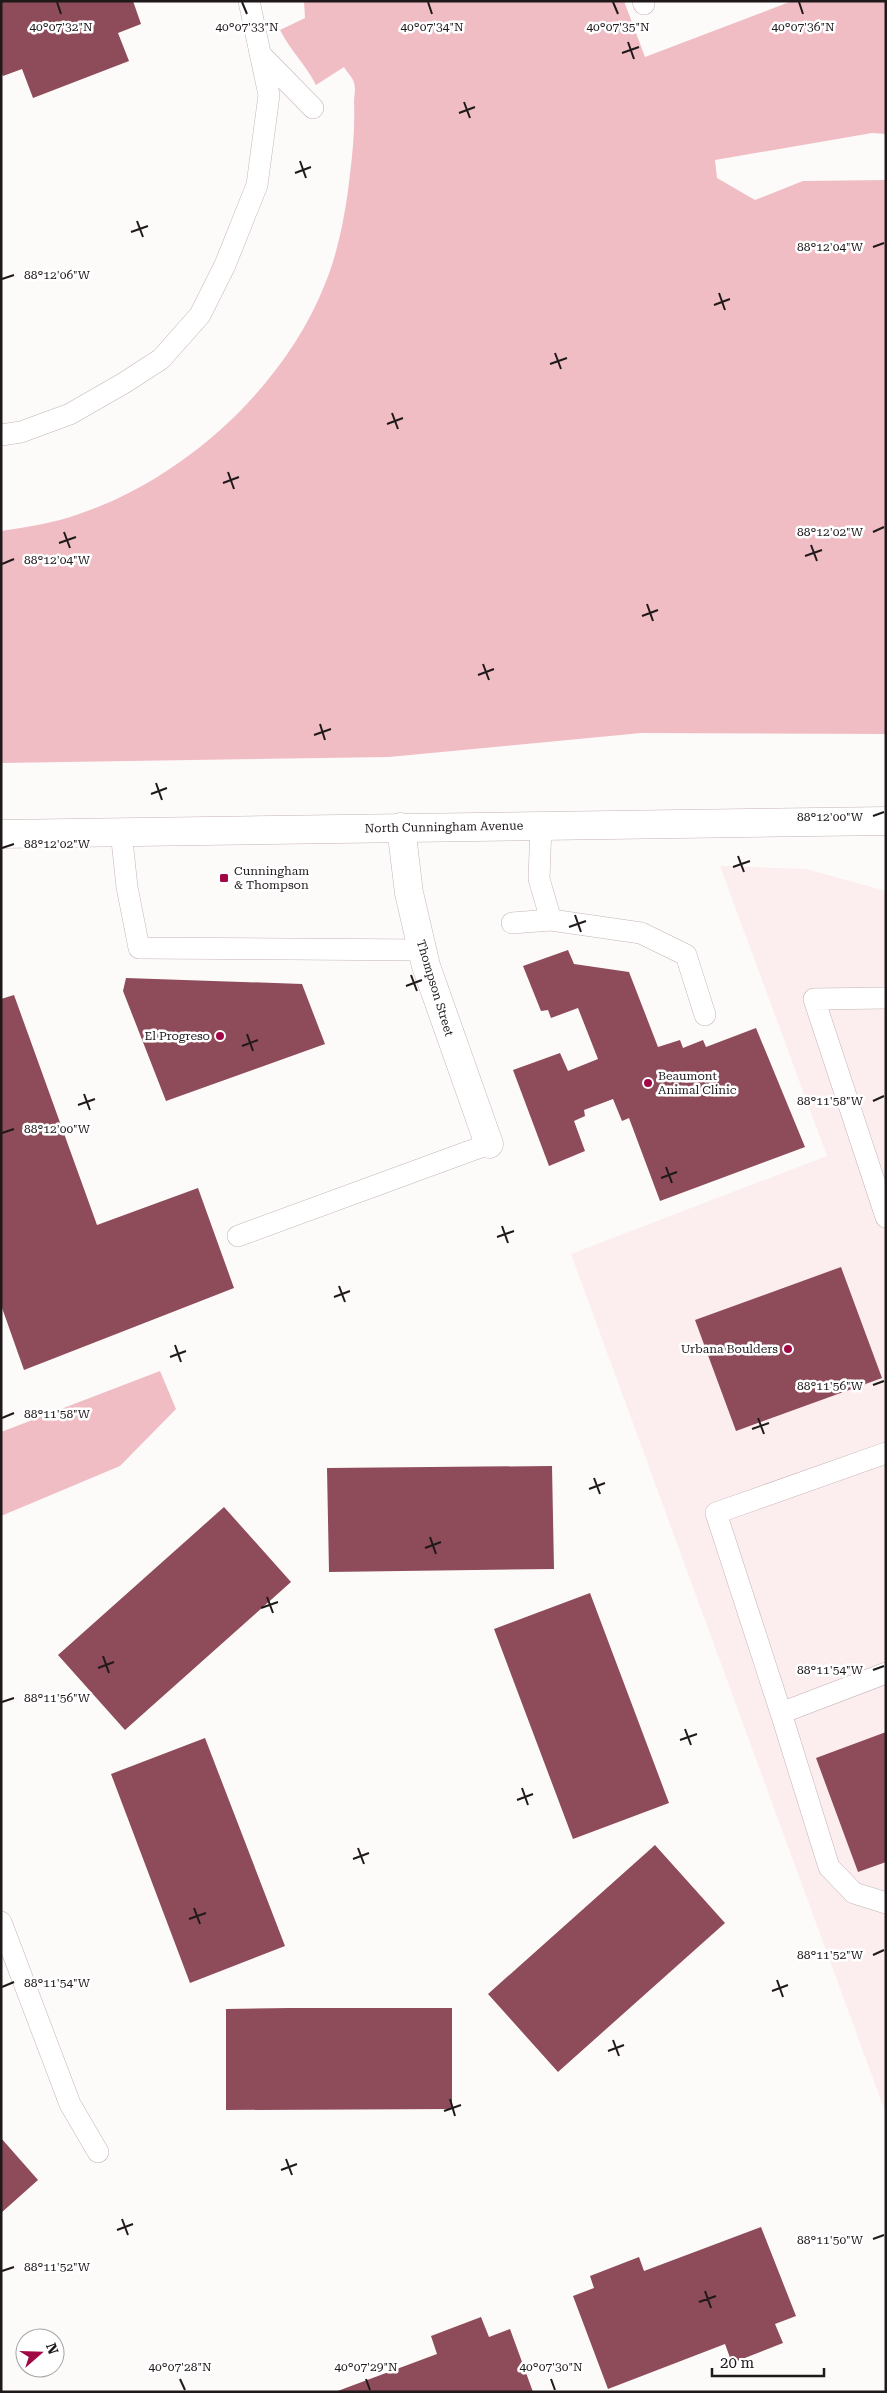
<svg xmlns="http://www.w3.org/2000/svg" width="887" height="2393" font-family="'Roboto Serif',serif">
	<rect width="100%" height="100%" fill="#fdfafa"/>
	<path fill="#fcedef" d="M720 866 806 869 886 891V2114L571 1254 827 1156Z"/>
	<path fill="#f0bdc5" d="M304 1H624L645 57 792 1H886V134L872 133 715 160 717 178 755 200 803 181 886 180V734L641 733 389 757 1 763V531C27 527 54 523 79 514 183 479 284 388 325 284 339 250 346 210 350 174 353 150 355 126 354 102 354 96 356 89 354 83 353 78 347 72 344 67L316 85C306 65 290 50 280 30L305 18Z
		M160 1371 176 1409 120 1466 1 1516V1432Z"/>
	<path fill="#8e4b59" d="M1 1H133L141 24 118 33 129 61 33 98 22 69 3 76 1 72Z
		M568 950 574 964 629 972 658 1047 680 1040 683 1048 703 1040 706 1047 756 1028 805 1147 660 1201 629 1118 622 1121 613 1099 584 1110 585 1116 574 1121 585 1151 549 1166 513 1070 560 1053 568 1071 598 1059 578 1008 551 1018 548 1010 541 1011 523 966Z
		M126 978 302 984 325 1044 166 1101 123 991Z
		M14 995 97 1225 198 1188 234 1288 24 1370 1 1305V999Z
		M841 1267 882 1378 736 1431 695 1320Z
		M552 1466 554 1569 329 1572 327 1468Z
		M224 1507 291 1582 125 1730 58 1655Z
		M590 1593 669 1803 573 1839 494 1629Z
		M886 1732V1862L858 1872 816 1758Z
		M205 1738 285 1946 190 1983 111 1774Z
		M655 1845 725 1923 558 2072 488 1994Z
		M290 2008H452V2109L226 2110V2009Z
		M1 2138 38 2180 1 2213Z
		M761 2227 796 2316 775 2324 783 2343 732 2363 725 2344 608 2389 573 2296 594 2288 590 2276 639 2257 644 2271Z
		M481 2317 489 2337 510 2329 533 2392H335L437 2354 431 2336Z"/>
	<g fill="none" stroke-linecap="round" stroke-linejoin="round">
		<g stroke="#c5b4b7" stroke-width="22">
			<path id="lane" d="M643 1 644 4
				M261 55 313 108
				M1 435 21 432 70 414 124 383 161 359 200 315 225 265 257 185 269 95 249 1
				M541 825 539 879 551 920
				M121 831 127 887 139 948 422 950
				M512 923 551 920 641 933 686 955 705 1015
				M886 998 814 999 886 1217
				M238 1236 489 1144
				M886 1453 716 1513 781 1713 886 1673
				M781 1713 829 1867 854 1893 886 1903
				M1 1922 70 2104 98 2152"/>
		</g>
		<g stroke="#c5b4b7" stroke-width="29">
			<path id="street" d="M401 827 409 893 426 966 489 1144"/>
		</g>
		<g stroke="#c5b4b7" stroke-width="29">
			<path id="primary" d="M1 834 886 821"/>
		</g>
		<use href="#lane" stroke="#fff" stroke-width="21"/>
		<use href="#street" stroke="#fff" stroke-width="28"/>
		<use href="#primary" stroke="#fff" stroke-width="28"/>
	</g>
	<path fill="none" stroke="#1f191a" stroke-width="2" d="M57 2 61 14M242 2 247 14M428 2 432 14M613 2 618 14M799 2 803 14M628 42 634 59M622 53 639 47M464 102 470 118M459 113 475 107M300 161 306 178M295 173 311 167M137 221 143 237M131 232 148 226M873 247 884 243M2 279 14 275M719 293 725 310M714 305 730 299M555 353 561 369M550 364 567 358M392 413 398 429M387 424 403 418M228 472 234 489M223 483 239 477M64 532 70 548M873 532 884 527M59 543 76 537M811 545 817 561M805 556 822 550M2 564 14 559M647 604 653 621M642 616 658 610M483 664 489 680M478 675 494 669M320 724 325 740M314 735 331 729M156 783 162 800M151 794 167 788M873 816 884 812M2 848 14 844M738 856 744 872M733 867 750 861M575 915 581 932M569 927 586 921M411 975 417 991M406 986 422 980M247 1034 253 1051M242 1046 258 1040M84 1094 90 1110M873 1101 884 1096M78 1105 95 1099M2 1133 14 1129M666 1167 672 1183M661 1178 677 1172M502 1226 508 1243M497 1237 514 1231M339 1286 345 1302M334 1297 350 1291M175 1345 181 1362M170 1357 186 1351M873 1385 884 1381M2 1418 14 1413M758 1418 764 1434M752 1429 769 1423M594 1478 600 1494M589 1489 605 1483M430 1537 436 1554M425 1548 441 1542M267 1597 273 1613M261 1608 278 1602M103 1656 109 1673M98 1668 114 1662M873 1670 884 1666M2 1702 14 1698M685 1729 691 1745M680 1740 697 1734M522 1788 528 1805M517 1800 533 1794M358 1848 364 1864M353 1859 369 1853M194 1908 200 1924M189 1919 206 1913M873 1955 884 1950M777 1980 783 1997M2 1987 14 1982M772 1991 788 1985M613 2040 619 2056M608 2051 624 2045M450 2099 455 2116M444 2111 461 2105M286 2159 292 2175M281 2170 297 2164M122 2219 128 2235M117 2230 133 2224M873 2239 884 2235M2 2271 14 2267M705 2291 711 2308M699 2302 716 2296M180 2379 185 2390M366 2379 370 2390M551 2379 555 2390"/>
	<g fill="#a10645" stroke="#fff" stroke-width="2">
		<rect x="219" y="873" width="10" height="10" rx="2.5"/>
		<circle cx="220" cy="1036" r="5"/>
		<circle cx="648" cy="1083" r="5"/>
		<circle cx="788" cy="1349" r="5"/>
	</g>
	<g text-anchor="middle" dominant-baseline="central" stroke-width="5" stroke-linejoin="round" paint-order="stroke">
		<g font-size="12" fill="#1f191a" stroke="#fff">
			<text transform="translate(444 827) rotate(-1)">North Cunningham Avenue</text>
			<text transform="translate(435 988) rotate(73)">Thompson Street</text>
		</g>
		<g font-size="12" fill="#1f191a" stroke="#fff" text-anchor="start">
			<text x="234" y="871">Cunningham<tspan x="234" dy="14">&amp; Thompson</tspan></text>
			<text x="210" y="1036" text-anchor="end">El Progreso</text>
			<text x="658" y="1076">Beaumont<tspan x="658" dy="14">Animal Clinic</tspan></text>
			<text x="778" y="1349" text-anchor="end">Urbana Boulders</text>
		</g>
	</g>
	<g font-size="12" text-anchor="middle" fill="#1f191a" stroke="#fff" stroke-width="5" stroke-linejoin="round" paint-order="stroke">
		<text x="247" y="31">40°07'33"N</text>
		<text x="618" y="31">40°07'35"N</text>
		<text x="803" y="31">40°07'36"N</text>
		<text x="61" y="31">40°07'32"N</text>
		<text x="432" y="31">40°07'34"N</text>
		<text x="830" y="251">88°12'04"W</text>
		<text x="57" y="279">88°12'06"W</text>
		<text x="830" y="536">88°12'02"W</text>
		<text x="57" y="564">88°12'04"W</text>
		<text x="830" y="821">88°12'00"W</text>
		<text x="57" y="848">88°12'02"W</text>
		<text x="830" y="1105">88°11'58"W</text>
		<text x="57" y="1133">88°12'00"W</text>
		<text x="830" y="1390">88°11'56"W</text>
		<text x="57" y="1418">88°11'58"W</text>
		<text x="830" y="1674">88°11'54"W</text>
		<text x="57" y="1702">88°11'56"W</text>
		<text x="830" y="1959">88°11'52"W</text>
		<text x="57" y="1987">88°11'54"W</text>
		<text x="830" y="2244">88°11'50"W</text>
		<text x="57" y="2271">88°11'52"W</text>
		<text x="180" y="2371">40°07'28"N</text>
		<text x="366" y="2371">40°07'29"N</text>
		<text x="551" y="2371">40°07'30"N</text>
	</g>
	<rect width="887" height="2393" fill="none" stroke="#1f191a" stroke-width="5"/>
	<g transform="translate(40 2353) rotate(70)"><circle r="24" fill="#ffffff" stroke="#a5a3a3"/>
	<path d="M0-4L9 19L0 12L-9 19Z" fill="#a10645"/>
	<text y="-8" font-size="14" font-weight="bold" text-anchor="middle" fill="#1f191a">N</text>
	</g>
	<path d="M712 2368v8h112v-8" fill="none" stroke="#1f191a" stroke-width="2.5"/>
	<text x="720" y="2368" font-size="15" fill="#1f191a" stroke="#ffffff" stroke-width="4" paint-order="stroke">20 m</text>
</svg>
